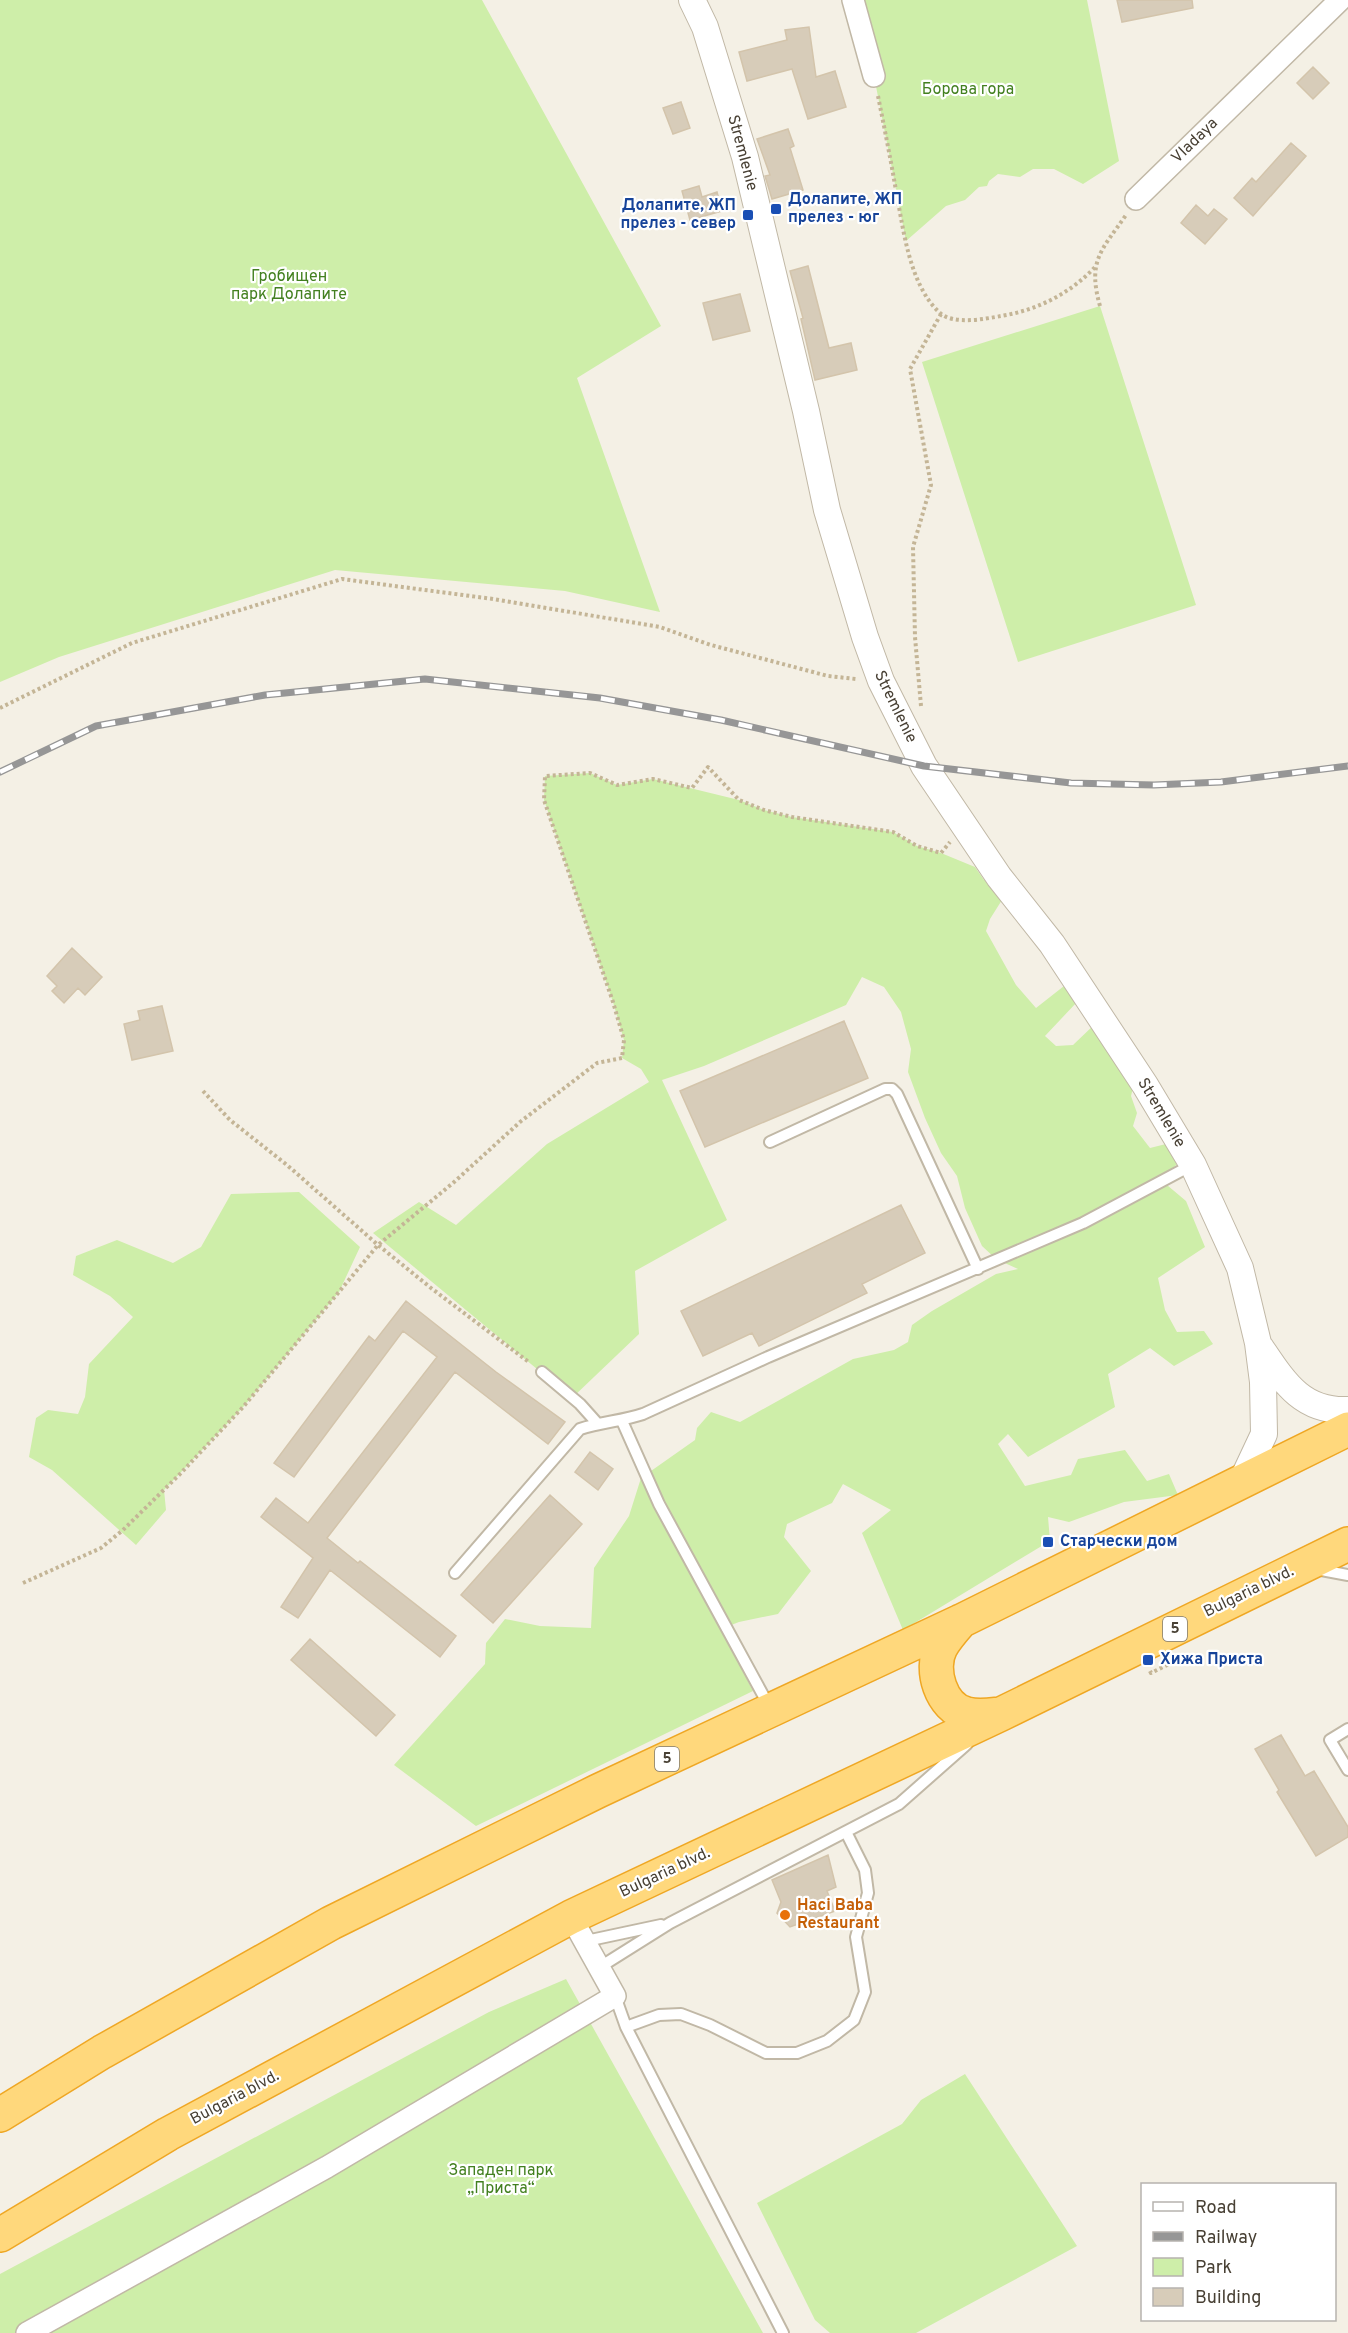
<svg xmlns="http://www.w3.org/2000/svg" width="1348" height="2333" font-family="Overpass,sans-serif">
	<rect width="100%" height="100%" fill="#f4f0e5"/>
	<path fill="#ceeea9" d="M0 0H482L661 326 577 378 660 612 565 591 335 570 59 657 0 682Z
		M853 0H1087L1119 161 1083 184 1054 169H1033L1020 177 998 174 989 181 987 186 979 187 965 200 946 206 906 241 874 76Z
		M1100 306 1196 605 1018 662 922 362Z
		M590 773 617 785 653 779 739 800 764 810 792 817 893 832 917 846 941 853 975 867 984 880 999 877 1007 892 990 919 986 931 1016 985 1036 1008 1064 986 1077 1002 1045 1036 1056 1046 1073 1045 1096 1023 1135 1080 1131 1096 1137 1113 1133 1126 1150 1148 1166 1144 1177 1164 1161 1180 1186 1201 1205 1247 1158 1278 1165 1310 1177 1332 1204 1331 1213 1344 1174 1366 1150 1348 1108 1374 1115 1407 1028 1457 1008 1434 998 1444 1025 1486 1071 1475 1078 1459 1125 1450 1147 1481 1169 1474 1178 1495 1124 1502 1069 1522 1048 1517 1050 1541 903 1630 862 1533 891 1510 843 1484 832 1503 787 1524 784 1537 811 1571 778 1614 739 1622 721 1629 753 1691 476 1826 394 1765 485 1664 486 1643 505 1619 540 1626 591 1628 594 1568 629 1516 641 1478 695 1440 697 1428 711 1412 740 1422 853 1359 894 1350 908 1342 912 1325 932 1311 996 1274 1018 1269 996 1259 982 1246 965 1208 957 1176 941 1153 925 1118 908 1072 911 1049 901 1012 884 987 862 977 846 1005 704 1066 662 1080 727 1220 635 1271 639 1334 572 1398 373 1233 419 1202 456 1225 547 1144 649 1082 641 1069 622 1058 624 1040 613 1002 544 800 545 776Z
		M299 1192 360 1247 339 1292 244 1406 164 1490 166 1510 136 1545 52 1470 29 1457 36 1418 48 1410 78 1414 85 1397 89 1364 133 1317 110 1296 73 1275 76 1256 117 1240 173 1263 201 1247 231 1194Z
		M566 1979 763 2333H0V2274L489 2012Z
		M965 2074 1077 2246 916 2333H830L815 2320 757 2203 902 2124 921 2100Z"/>
	<path fill="#d7ccb9" stroke="#d3c4ab" stroke-width="1.5" d="M1117 0H1192L1193 8 1122 22Z
		M809 27 816 77 835 71 846 107 808 119 792 69 747 81 739 52 787 40 785 30Z
		M1313 67 1329 83 1313 99 1297 83Z
		M681 102 690 128 673 134 663 108Z
		M788 129 794 146 790 148 803 190 772 199 765 176 770 175 757 139Z
		M1291 143 1306 156 1253 216 1234 198 1252 178 1256 182Z
		M699 186 702 197 717 192 722 211 690 220 682 191Z
		M1196 205 1208 216 1214 209 1227 219 1205 244 1181 223Z
		M808 266 829 348 851 343 857 370 815 380 801 319 803 318 790 271Z
		M740 294 750 331 713 340 703 303Z
		M72 948 102 977 85 995 78 988 64 1003 52 991 57 986 47 976Z
		M162 1006 173 1051 132 1060 124 1024 140 1020 138 1011Z
		M844 1021 868 1078 705 1147 680 1091Z
		M901 1205 925 1253 862 1284 867 1293 759 1346 752 1333 703 1356 681 1311Z
		M406 1301 496 1372 565 1422 548 1444 455 1372 327 1538 358 1563 360 1561 456 1636 440 1657 330 1570 298 1618 281 1607 313 1558 261 1517 276 1498 308 1523 437 1357 403 1331 294 1477 274 1463 369 1336 375 1341Z
		M590 1452 613 1469 598 1490 575 1472Z
		M550 1495 582 1524 493 1623 461 1595Z
		M310 1639 395 1715 376 1736 291 1660Z
		M1281 1735 1305 1776 1314 1771 1348 1827V1837L1316 1856 1277 1792 1279 1790 1255 1749Z
		M828 1855 836 1887 827 1891 835 1911 790 1927 777 1913 781 1902 772 1880Z"/>
	<g fill="none" stroke-linecap="round" stroke-linejoin="round">
		<g stroke="#c1b8a6" stroke-width="14">
			<path id="service" d="M770 1142 885 1089H892L897 1094 978 1269
				M542 1372 580 1404 597 1423
				M622 1421 659 1504 769 1706
				M1316 1569 1348 1575
				M455 1573 580 1429C601 1422 622 1421 643 1414L768 1357 1083 1223 1192 1165
				M1348 1729 1330 1740 1348 1770
				M586 1941 661 1925
				M600 1967 670 1923 899 1804 967 1744
				M615 1996 626 2027 783 2333
				M626 2027 659 2015 681 2014 710 2025 766 2053H797L827 2041 854 2020 865 1992 856 1937 868 1893 865 1870 846 1832"/>
		</g>
		<g stroke="#c1b8a6" stroke-width="24">
			<path id="minor" d="M853 0 874 76
				M1136 199 1340 0
				M27 2333 327 2167 615 1996 571 1917"/>
		</g>
		<g stroke="#c1b8a6" stroke-width="28">
			<path id="tertiary" d="M692 0 705 27 745 157 806 411 827 510 865 637 881 681 924 766 999 877 1052 944 1145 1085 1193 1165 1240 1268 1258 1343 1263 1382 1264 1434 1241 1483
				M1261 1348C1284 1382 1302 1412 1348 1410"/>
		</g>
		<g stroke="#efa724" stroke-width="36">
			<path id="trunk" d="M961 1621C954 1629 946 1638 941 1647 929 1669 941 1708 967 1714 978 1717 990 1715 1001 1714
				M0 2115 102 2052 331 1923 598 1791 961 1621 1348 1429
				M0 2235 168 2134 571 1917 1001 1714 1348 1544"/>
		</g>
		<path stroke="#c4b596" stroke-width="4" stroke-dasharray="3 3" stroke-linecap="butt" d="M878 96C884 126 890 156 895 185 903 225 908 284 940 313 953 325 985 319 1001 316 1038 310 1071 293 1096 266
			M1100 306C1087 260 1102 250 1126 215
			M921 706 915 637 913 547 931 485 910 369 941 314
			M0 708 132 643 342 579 493 599 660 627 711 645 828 676 856 679
			M203 1091 230 1120 287 1165 378 1245 431 1288 530 1363
			M23 1583 101 1548 123 1530 180 1474 244 1406 378 1245 453 1183 520 1122 597 1063 622 1058 624 1040 613 1002 544 800 545 776 590 773 617 785 653 779 692 788 708 767 739 800 764 810 792 817 893 832 917 846 941 853 950 842
			M1150 1671 1151 1673 1185 1656"/>
		<use href="#service" stroke="#fff" stroke-width="10"/>
		<use href="#minor" stroke="#fff" stroke-width="21"/>
		<use href="#tertiary" stroke="#fff" stroke-width="26"/>
		<use href="#trunk" stroke="#ffd87c" stroke-width="33"/>
		<g stroke="#969696" stroke-width="7">
			<path id="rail" d="M0 772 96 726 265 695 425 679 600 698 721 720 924 766 1071 783 1154 785 1221 782 1348 766"/>
		</g>
		<use href="#rail" stroke="#fff" stroke-width="4.5" stroke-dasharray="14" stroke-linecap="butt"/>
	</g>
	<g fill="#1a4fb4" stroke="#fff" stroke-width="2">
		<rect x="770" y="203" width="12" height="12" rx="3"/>
		<rect x="742" y="209" width="12" height="12" rx="3"/>
		<rect x="1042" y="1536" width="12" height="12" rx="3"/>
		<rect x="1142" y="1654" width="12" height="12" rx="3"/>
	</g>
	<circle fill="#e8710a" stroke="#fff" stroke-width="2" cx="785" cy="1915" r="6"/>
	<g text-anchor="middle" dominant-baseline="central" stroke-width="4.5" stroke-linejoin="round" paint-order="stroke">
		<g fill="#fff" stroke="#7f7971" stroke-width="1.5">
			<rect x="1163" y="1617" width="24" height="24" rx="4.5"/>
			<rect x="655" y="1747" width="24" height="24" rx="4.5"/>
		</g>
		<g font-size="15" font-weight="bold" fill="#484034">
			<text x="1175" y="1629">5</text>
			<text x="667" y="1759">5</text>
		</g>
		<g font-size="16" fill="#438020" stroke="#fff">
			<text x="968" y="90">Борова гора</text>
			<text x="289" y="277">Гробищен<tspan x="289" dy="18">парк Долапите</tspan></text>
			<text x="501" y="2171">Западен парк<tspan x="501" dy="18">„Приста“</tspan></text>
		</g>
		<g font-size="16" fill="#484034" stroke="#fff">
			<text transform="translate(1195 141) rotate(-44)">Vladaya</text>
			<text transform="translate(742 153) rotate(75)">Stremlenie</text>
			<text transform="translate(895 707) rotate(64)">Stremlenie</text>
			<text transform="translate(1161 1113) rotate(59)">Stremlenie</text>
			<text transform="translate(1249 1592) rotate(-26)">Bulgaria blvd.</text>
			<text transform="translate(665 1873) rotate(-25)">Bulgaria blvd.</text>
			<text transform="translate(235 2098) rotate(-28)">Bulgaria blvd.</text>
		</g>
		<g font-size="16" font-weight="bold" fill="#164399" stroke="#fff" text-anchor="start">
			<text x="788" y="200">Долапите, ЖП<tspan x="788" dy="18">прелез - юг</tspan></text>
			<text x="736" y="206" text-anchor="end">Долапите, ЖП<tspan x="736" dy="18">прелез - север</tspan></text>
			<text x="1060" y="1542">Старчески дом</text>
			<text x="1160" y="1660">Хижа Приста</text>
		</g>
		<g font-size="16" font-weight="bold" fill="#c56008" stroke="#fff" text-anchor="start">
			<text x="797" y="1906">Haci Baba<tspan x="797" dy="18">Restaurant</tspan></text>
		</g>
	</g>
	<rect x="1141" y="2183" width="195" height="138" fill="#ffffff" stroke="#b6b3ae" stroke-width="1.5"/>
	<rect x="1153" y="2202" width="30" height="9" fill="#ffffff" stroke="#b6b3ae" stroke-width="1.5"/>
	<text x="1195" y="2213" font-size="18" fill="#484034">Road</text>
	<rect x="1153" y="2232" width="30" height="9" fill="#969696" stroke="#b6b3ae" stroke-width="1.5"/>
	<text x="1195" y="2243" font-size="18" fill="#484034">Railway</text>
	<rect x="1153" y="2258" width="30" height="18" fill="#ceeea9" stroke="#b6b3ae" stroke-width="1.5"/>
	<text x="1195" y="2273" font-size="18" fill="#484034">Park</text>
	<rect x="1153" y="2288" width="30" height="18" fill="#d7ccb9" stroke="#b6b3ae" stroke-width="1.5"/>
	<text x="1195" y="2303" font-size="18" fill="#484034">Building</text>
</svg>
